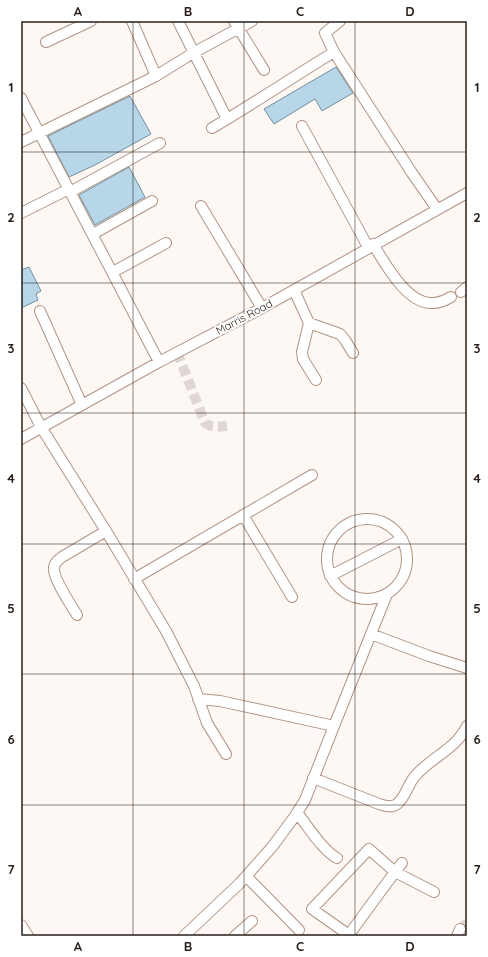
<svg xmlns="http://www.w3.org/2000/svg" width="488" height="957" font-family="Quicksand,sans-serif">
	<rect width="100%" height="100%" fill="#fef8f4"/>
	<path fill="#b7d7e9" stroke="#7190a0" d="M336 67 353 93 322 111 315 99 274 124 264 109Z
		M130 96 151 134 95 165 69 177 48 136Z
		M129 167 145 197 95 225 79 195Z
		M29 267 41 291 36 294 38 300 21 308V270Z"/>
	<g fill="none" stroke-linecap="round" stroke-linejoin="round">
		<path stroke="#ded7d3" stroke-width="10" stroke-dasharray="10 5" stroke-linecap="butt" d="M177 352 205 423C212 428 219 427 227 426
			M460 929 467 923"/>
		<g stroke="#b19483" stroke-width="12">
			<path id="minor" d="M178 21 227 119
				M234 21 264 70
				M340 21 325 33 334 52 412 173 437 209
				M46 42 91 21
				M156 76 193 53 252 21
				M21 98 159 362
				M302 126 368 247
				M212 128C253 104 293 77 334 52
				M21 142 156 76 132 21
				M70 192 160 143
				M201 206 262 308
				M21 213 69 189
				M93 234 152 201
				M373 244C385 263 407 305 433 303 440 303 446 300 451 297
				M113 272 166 243
				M294 290 309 323 302 352 303 359 316 380
				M461 292 467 287
				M40 311 82 405
				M309 323 340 334 345 340 353 353
				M21 388 41 427 106 531 166 631 194 686 207 723 226 754
				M21 439 159 362 262 308 467 193
				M243 515 292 597
				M327 559a40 40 0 1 1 80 0a40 40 0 1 1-80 0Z
				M330 576 402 539
				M134 579 312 475
				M77 615C71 605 52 577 54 567 55 562 58 560 62 557L106 531
				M371 634 429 656 467 668
				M334 726 387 594
				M313 778 379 804C385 806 392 808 397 804 406 797 408 783 416 775 433 756 455 750 467 726
				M297 813C308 826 322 850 337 858
				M246 876 299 930
				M21 925 28 936
				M349 935 312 909 369 849 395 872 434 892
				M184 936 239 884 272 847 295 816 305 800 334 726 220 701 198 699
				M235 936 252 921
				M348 936 389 880 402 863
				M457 936 460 929"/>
		</g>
		<use href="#minor" stroke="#fff" stroke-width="10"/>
	</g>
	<path fill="none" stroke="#291e18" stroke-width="1" stroke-opacity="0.55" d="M133 21V936M244 21V936M355 21V936M21 152H467M21 283H467M21 413H467M21 544H467M21 674H467M21 805H467"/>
	<g text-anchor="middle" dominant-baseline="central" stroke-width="4" stroke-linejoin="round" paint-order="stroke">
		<g font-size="11" fill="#291e18" stroke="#fff">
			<text transform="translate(244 317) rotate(-28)">Marris Road</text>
		</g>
	</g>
	<rect width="488" height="957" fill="none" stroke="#ffffff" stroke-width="44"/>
	<rect x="22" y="22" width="444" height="913" fill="none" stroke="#291e18" stroke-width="1.5"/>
	<g font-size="13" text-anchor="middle" font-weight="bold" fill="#291e18">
		<text x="78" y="16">A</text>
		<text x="188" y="16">B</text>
		<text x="300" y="16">C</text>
		<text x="410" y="16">D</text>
		<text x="11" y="92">1</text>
		<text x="477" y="92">1</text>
		<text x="11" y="222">2</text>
		<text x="477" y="222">2</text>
		<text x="11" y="353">3</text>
		<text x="477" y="353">3</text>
		<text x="11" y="483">4</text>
		<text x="477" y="483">4</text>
		<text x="11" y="613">5</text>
		<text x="477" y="613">5</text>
		<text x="11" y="744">6</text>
		<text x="477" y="744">6</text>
		<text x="11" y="874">7</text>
		<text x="477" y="874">7</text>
		<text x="78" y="951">A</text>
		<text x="188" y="951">B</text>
		<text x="300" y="951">C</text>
		<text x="410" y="951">D</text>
	</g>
</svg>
